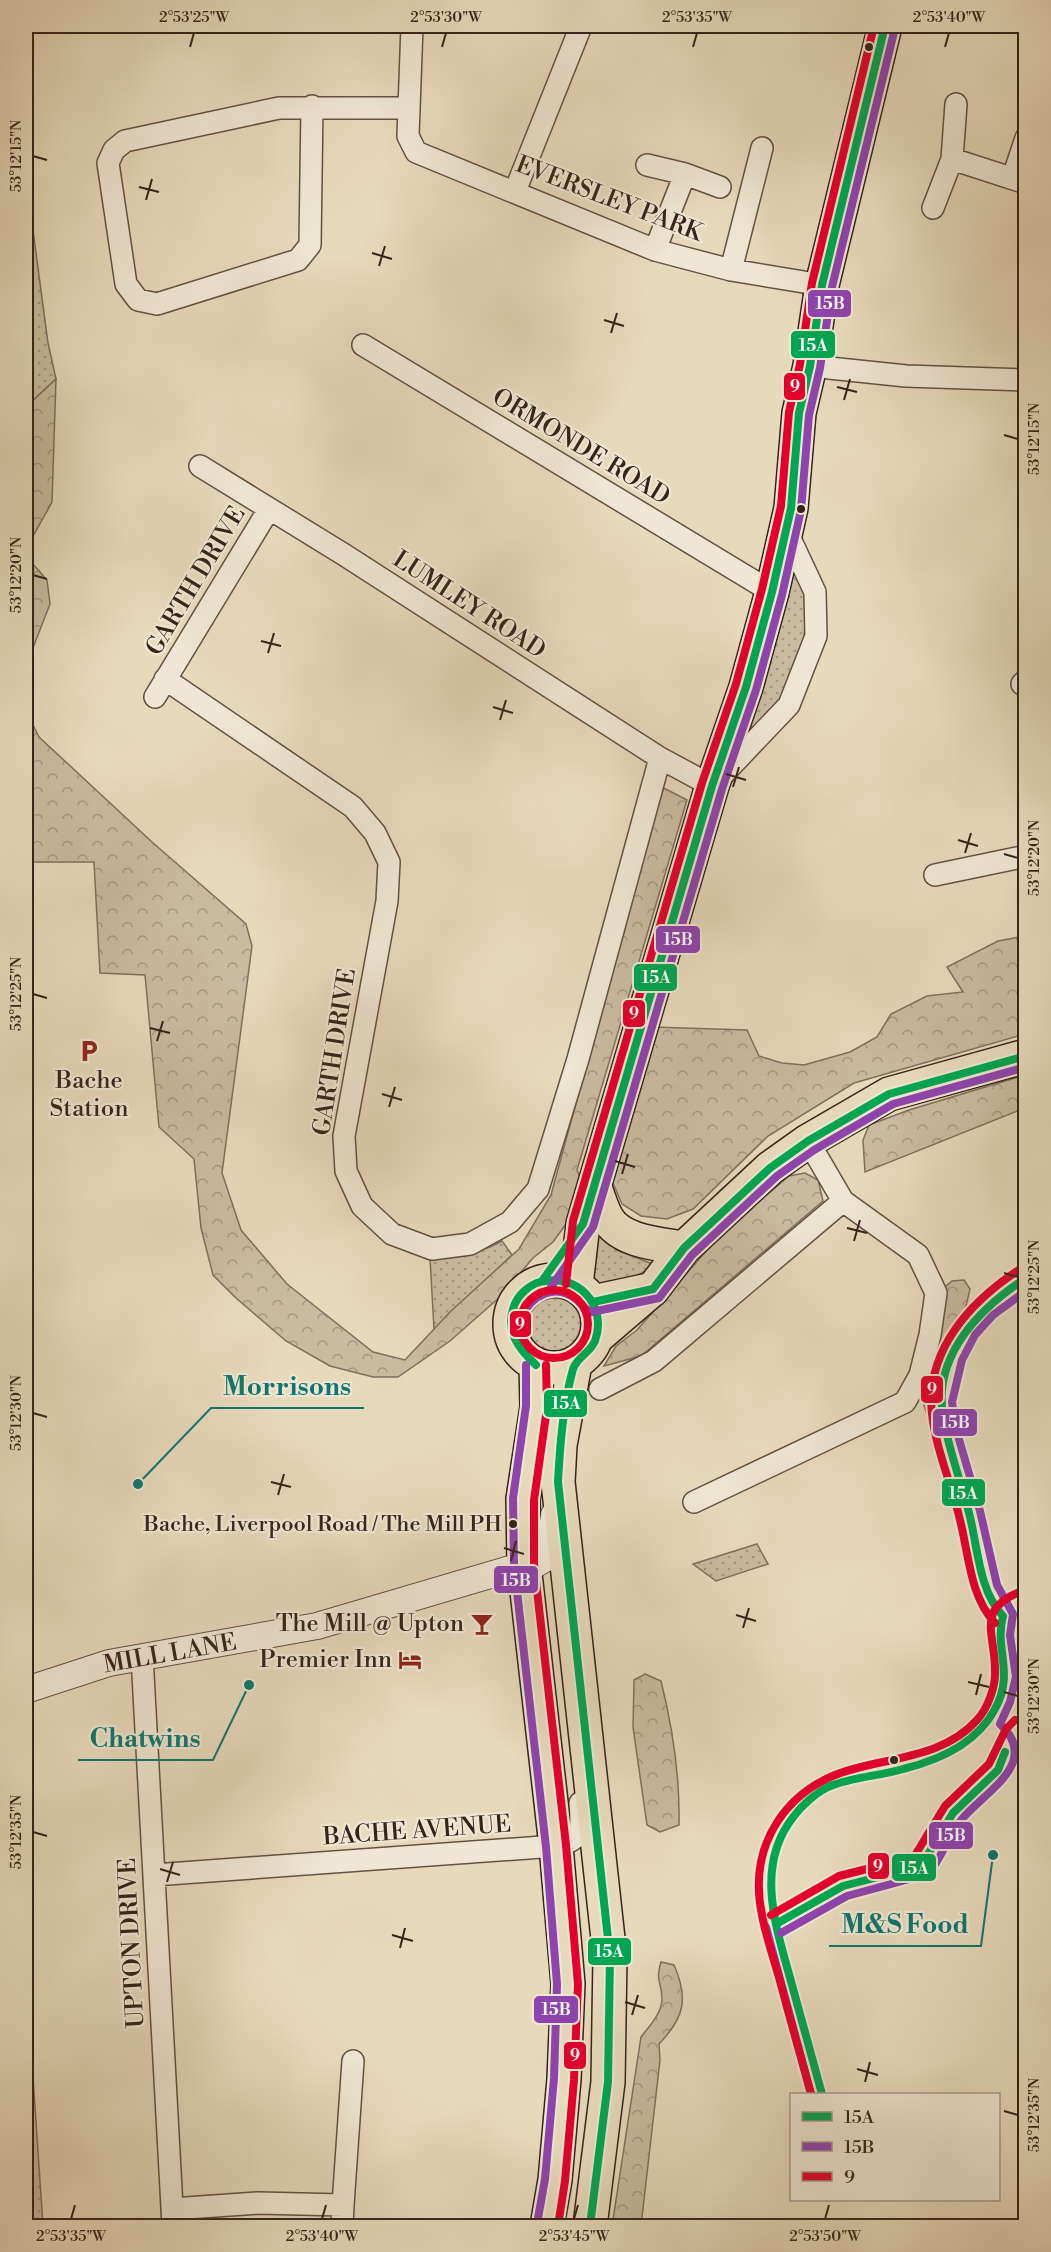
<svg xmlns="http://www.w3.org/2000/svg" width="1051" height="2252" font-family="'Libre Bodoni',serif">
	<defs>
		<pattern id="green-dots" width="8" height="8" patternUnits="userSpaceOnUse" patternTransform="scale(1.5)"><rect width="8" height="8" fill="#c9bb9f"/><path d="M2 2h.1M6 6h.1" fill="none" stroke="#a49881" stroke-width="1.8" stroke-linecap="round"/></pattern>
		<pattern id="forest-crowns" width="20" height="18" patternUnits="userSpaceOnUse" patternTransform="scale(1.5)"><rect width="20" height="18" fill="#c9bb9f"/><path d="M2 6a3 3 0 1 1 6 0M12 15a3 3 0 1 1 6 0" fill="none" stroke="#a49881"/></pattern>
	</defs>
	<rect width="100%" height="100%" fill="#e7dabb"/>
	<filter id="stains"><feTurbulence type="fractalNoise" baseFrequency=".00333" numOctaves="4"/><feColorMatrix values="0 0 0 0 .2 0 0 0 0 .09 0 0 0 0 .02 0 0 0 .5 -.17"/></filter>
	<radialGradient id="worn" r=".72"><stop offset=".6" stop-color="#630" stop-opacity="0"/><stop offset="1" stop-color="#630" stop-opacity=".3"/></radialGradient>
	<path fill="url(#green-dots)" stroke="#7f705c" stroke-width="1.5" d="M34 238 48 343 56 379 26 407V239Z
		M791 573H800L808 594 803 648 787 693 757 728 746 726Z
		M594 1230 617 1250 655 1265C637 1276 612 1292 591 1284Z
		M502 1241 512 1255 434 1329 430 1258C455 1259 480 1253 502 1241Z
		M528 1325a27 27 0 1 1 54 0a27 27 0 1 1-54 0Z
		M757 1544 768 1564 716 1581 693 1564Z
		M26 1972 43 2226H26Z"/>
	<path fill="url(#forest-crowns)" stroke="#7f705c" stroke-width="1.5" d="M26 199H29L34 238 26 239Z
		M56 379 52 502 26 549V407Z
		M26 556 47 580 50 604 26 666Z
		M26 711 39 737 152 842 246 924 252 946 222 1173 241 1230 287 1284 373 1352 405 1360 451 1311 519 1249 551 1195 662 787 687 800 577 1170 585 1190 574 1213 553 1242 533 1258 500 1297 450 1341 398 1377H373L330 1366 286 1341 236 1298 213 1275 201 1228 194 1159 159 1127 145 975 100 973 94 862H26Z
		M1025 936V1034L854 1083 768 1136 693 1209 667 1219 641 1216 622 1204 612 1181 652 1027 747 1030 759 1056 782 1063 804 1065 850 1052 877 1037 891 1014 927 996 963 992 947 967 998 941Z
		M1025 1075V1108L865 1172 863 1140 869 1125 909 1110Z
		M805 1173 818 1180 823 1201 641 1356 604 1366 616 1346 637 1330 722 1233 789 1176Z
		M964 1280 970 1289 935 1439 921 1396 945 1287 952 1281Z
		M645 1674 661 1681C673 1729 680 1776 679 1825L660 1832 647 1825 633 1727 634 1680Z
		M661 1962 674 1965C689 1999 684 2018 659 2044L660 2060 641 2226H612L641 2037C649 2027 662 2013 662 1999 662 1982 655 1982 661 1962Z"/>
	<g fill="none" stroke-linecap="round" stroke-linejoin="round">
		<g stroke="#625241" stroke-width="24">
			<path id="minor" d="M412 26 408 136 416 152 655 250 731 270 822 285
				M312 106 310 245 298 260 157 304 138 300 126 284 108 163 114 150 125 141 279 108H409
				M952 159 1026 183
				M647 165 685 174 720 187
				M1013 177 1026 138
				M515 191 581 26
				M933 208 952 159 956 104
				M655 250 685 174
				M731 270 762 148
				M363 345 772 592
				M810 366 906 376 1026 380
				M200 466 343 554 660 758 712 786 789 705 816 636 815 592 786 530
				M165 679 353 807 375 833 389 862 387 901 344 1136 346 1171 362 1206 392 1234 432 1249 470 1244 510 1222 538 1189 578 1059 660 758
				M1022 684 1026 680
				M155 697 269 509
				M935 875 1026 856
				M600 1389 654 1361 843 1201
				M694 1502 905 1402 920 1375 930 1335 936 1293 918 1255 843 1201 808 1141
				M142 1656 173 2226
				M154 1875 556 1846C584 1840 582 1828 580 1803
				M172 2209 258 2203 343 2205 353 2061
				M342 2226 343 2205"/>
		</g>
		<g stroke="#625241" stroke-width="28">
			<path id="tertiary" d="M26 1690 109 1663 317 1626 524 1565 536 1564 548 1557 554 1515"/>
		</g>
		<g stroke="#352418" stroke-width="36">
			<path id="primary" d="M595 1188C599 1198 602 1209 607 1218 621 1242 659 1244 684 1248
				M593 1302 649 1290
				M597 1337 653 1289 684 1248 770 1168 808 1141 889 1094 1026 1056"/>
		</g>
		<g stroke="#352418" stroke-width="36">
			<path id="trunk" d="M510 1324a44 44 0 1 1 88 0a44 44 0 1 1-88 0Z
				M576 1285 583 1224 712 786 746 687 772 592 791 508 799 413 810 366 822 285 885 26
				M575 1364 560 1445 558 1482 610 1957 608 2082 590 2226
				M536 1365 537 1407 523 1499 524 1565 556 1846 568 1984 564 2079 555 2180 547 2226"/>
		</g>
		<use href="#minor" stroke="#efe7d3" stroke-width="21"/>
		<use href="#tertiary" stroke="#efe7d3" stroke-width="26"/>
		<use href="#primary" stroke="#e7dabb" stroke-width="33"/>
		<use href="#trunk" stroke="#e7dabb" stroke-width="33"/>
		<g stroke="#efe7d3" stroke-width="12">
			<path id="bus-1" d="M542 1281 583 1224 712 786 746 687 772 592 791 508 799 413 810 366 822 285 885 26
				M593 1302 653 1289 684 1248 770 1168 808 1141 889 1094 1026 1056
				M536 1365C518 1348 505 1331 514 1306 518 1295 529 1285 540 1282 577 1272 608 1305 595 1341 590 1353 577 1357 573 1369 563 1405 560 1445 558 1482L610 1957 608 2082 590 2226
				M776 1924 843 1886 921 1866 953 1813 998 1770 1005 1752
				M822 2094C812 2058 802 2021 792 1985 777 1929 753 1867 794 1816 802 1805 816 1793 828 1787 851 1777 880 1776 903 1769 940 1760 977 1743 995 1709 1015 1673 994 1649 1003 1616 979 1591 978 1549 970 1517 962 1483 948 1450 943 1415 933 1355 980 1308 1026 1278"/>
		</g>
		<g stroke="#efe7d3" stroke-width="12">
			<path id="bus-2" d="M551 1287 593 1227 722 789 756 690 782 595 801 510 809 415 820 368 832 287 895 28
				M521 1317C532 1295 556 1282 577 1300 583 1305 585 1310 592 1312L659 1298 692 1255 777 1176 814 1150 893 1104 1026 1067
				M526 1365V1406L513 1498 514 1565 546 1847 557 1984 554 2078 545 2179 537 2224
				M766 1927 811 2094
				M781 1933 847 1896 928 1874C942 1858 948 1836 962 1819 984 1792 1042 1763 1000 1724L1010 1702 1016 1677 1010 1635 1013 1614 997 1585 980 1511 956 1429 952 1402 962 1360 975 1335 993 1315 1026 1291"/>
		</g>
		<g stroke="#efe7d3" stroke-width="12">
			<path id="bus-3" d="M566 1284 573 1221 702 783 736 684 762 589 781 506 789 412 800 364 812 283 874 26
				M520 1324a34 34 0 1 1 68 0a34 34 0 1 1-68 0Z
				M546 1365 547 1408 534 1500V1564L566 1845 578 1984 574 2080 565 2181 558 2226
				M995 1623C970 1597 969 1555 960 1520 952 1485 936 1450 932 1414 925 1350 971 1301 1020 1269
				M771 1915 839 1876 914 1857 945 1806 989 1764 1006 1729 1015 1720
				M811 2094C801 2057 790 2019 780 1981 774 1959 766 1937 762 1915 747 1843 788 1785 857 1768 899 1757 947 1754 977 1720 988 1708 996 1686 995 1670 995 1632 975 1609 1022 1591"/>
		</g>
		<use href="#bus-1" stroke="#00a651" stroke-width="8"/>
		<use href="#bus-2" stroke="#8e44ad" stroke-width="8"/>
		<use href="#bus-3" stroke="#e4002b" stroke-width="8"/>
	</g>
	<path fill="none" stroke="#352418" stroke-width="2" d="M190 47 194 33M442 47 446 33M693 47 697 33M945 47 949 33M33 156 47 160M139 187 159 192M146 200 152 179M372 253 392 259M379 266 385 246M604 320 624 326M611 333 617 313M837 387 857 392M844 400 850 379M1004 435 1018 439M33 575 47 579M261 641 281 646M268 653 274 633M493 707 513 713M500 720 506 700M726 774 746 780M733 787 739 767M958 840 978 846M965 853 971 833M1004 854 1018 858M33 994 47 998M150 1028 170 1033M157 1041 163 1021M382 1094 402 1100M389 1107 395 1087M615 1161 635 1167M622 1174 628 1154M847 1228 867 1233M854 1241 860 1220M1004 1273 1018 1277M33 1413 47 1417M271 1482 291 1487M278 1495 284 1474M504 1548 524 1554M511 1561 516 1541M736 1615 756 1621M743 1628 749 1608M968 1682 989 1687M1004 1692 1018 1696M976 1695 981 1674M33 1832 47 1836M160 1869 180 1875M167 1882 173 1862M392 1935 413 1941M400 1948 405 1928M625 2002 645 2008M632 2015 638 1995M857 2069 878 2075M865 2082 870 2062M1004 2111 1018 2115M71 2219 75 2205M322 2219 326 2205M574 2219 578 2205M825 2219 829 2205"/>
	<defs>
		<g id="parking-bare" transform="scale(1.8)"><path d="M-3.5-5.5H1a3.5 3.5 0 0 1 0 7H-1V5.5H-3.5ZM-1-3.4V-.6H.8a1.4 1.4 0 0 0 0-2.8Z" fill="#8f2418" stroke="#efe7d3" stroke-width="2.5" paint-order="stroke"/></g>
		<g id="bar-bare" transform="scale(1.8)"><path d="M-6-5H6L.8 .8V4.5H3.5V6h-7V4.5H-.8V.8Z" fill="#8f2418" stroke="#efe7d3" stroke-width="2.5" paint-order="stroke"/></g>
		<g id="hotel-bare" transform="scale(1.8)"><path d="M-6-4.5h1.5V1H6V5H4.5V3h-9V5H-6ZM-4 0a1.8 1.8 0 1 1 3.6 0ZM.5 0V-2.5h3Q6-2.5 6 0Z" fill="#8f2418" stroke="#efe7d3" stroke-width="2.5" paint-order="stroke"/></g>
	</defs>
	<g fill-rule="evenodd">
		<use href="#parking-bare" x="89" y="1051"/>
		<use href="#bar-bare" x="482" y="1624"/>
		<use href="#hotel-bare" x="410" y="1660"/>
	</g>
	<g fill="#352418" stroke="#efe7d3" stroke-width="2">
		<circle cx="869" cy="47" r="5"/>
		<circle cx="801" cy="509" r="5"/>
		<circle cx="513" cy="1524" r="5"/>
		<circle cx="894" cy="1760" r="5"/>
	</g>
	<g text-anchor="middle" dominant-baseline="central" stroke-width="4.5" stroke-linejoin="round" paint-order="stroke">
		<g font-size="22" fill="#352418" stroke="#efe7d3" text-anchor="end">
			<text x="502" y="1524">Bache, Liverpool Road / The Mill PH</text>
		</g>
		<g font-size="24" fill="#352418" stroke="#efe7d3">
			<text transform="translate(609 199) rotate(21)">EVERSLEY PARK</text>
			<text transform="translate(581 447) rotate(31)">ORMONDE ROAD</text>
			<text transform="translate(196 581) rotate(-59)">GARTH DRIVE</text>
			<text transform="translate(469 605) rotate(33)">LUMLEY ROAD</text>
			<text transform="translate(335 1052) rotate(-81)">GARTH DRIVE</text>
			<text transform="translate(170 1654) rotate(-10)">MILL LANE</text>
			<text transform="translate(417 1831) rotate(-4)">BACHE AVENUE</text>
			<text transform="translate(132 1943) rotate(-93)">UPTON DRIVE</text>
		</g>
		<g font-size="24" fill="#352418" stroke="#efe7d3" text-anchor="end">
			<text x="89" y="1081" text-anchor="middle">Bache<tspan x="89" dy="28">Station</tspan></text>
			<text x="464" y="1624">The Mill @ Upton</text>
			<text x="392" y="1660">Premier Inn</text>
		</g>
	</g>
	<path fill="none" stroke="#0f766e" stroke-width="2" d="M138 1484L211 1408H364M249 1685L213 1760H78M993 1855L981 1946H829"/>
	<g fill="#0f766e" stroke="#efe7d3" stroke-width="2">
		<circle cx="138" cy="1484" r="6"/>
		<circle cx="249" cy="1685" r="6"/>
		<circle cx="993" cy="1855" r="6"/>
	</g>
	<g font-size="26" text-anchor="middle" font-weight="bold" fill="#0f766e" stroke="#efe7d3" stroke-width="4.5" stroke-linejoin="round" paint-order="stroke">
		<text x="287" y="1395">Morrisons</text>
		<text x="145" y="1747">Chatwins</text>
		<text x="905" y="1933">M&amp;S Food</text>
	</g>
	<g stroke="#efe7d3" stroke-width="2">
		<rect x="807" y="289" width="45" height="29" rx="6" fill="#8e44ad"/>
		<rect x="790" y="330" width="46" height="29" rx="6" fill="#00a651"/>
		<rect x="783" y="372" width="23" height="29" rx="6" fill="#e4002b"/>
		<rect x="655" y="925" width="46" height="29" rx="6" fill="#8e44ad"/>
		<rect x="633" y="963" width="45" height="29" rx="6" fill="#00a651"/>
		<rect x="622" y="999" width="24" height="29" rx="6" fill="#e4002b"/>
		<rect x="509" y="1310" width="23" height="28" rx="6" fill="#e4002b"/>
		<rect x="920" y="1375" width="24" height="29" rx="6" fill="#e4002b"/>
		<rect x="543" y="1389" width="45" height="29" rx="6" fill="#00a651"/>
		<rect x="932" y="1408" width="46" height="29" rx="6" fill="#8e44ad"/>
		<rect x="941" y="1478" width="45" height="29" rx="6" fill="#00a651"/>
		<rect x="493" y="1565" width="46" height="29" rx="6" fill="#8e44ad"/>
		<rect x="928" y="1821" width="46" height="29" rx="6" fill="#8e44ad"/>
		<rect x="867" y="1852" width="23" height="28" rx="6" fill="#e4002b"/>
		<rect x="891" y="1853" width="46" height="29" rx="6" fill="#00a651"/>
		<rect x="587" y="1937" width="45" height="29" rx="6" fill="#00a651"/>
		<rect x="533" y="1995" width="46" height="29" rx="6" fill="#8e44ad"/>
		<rect x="563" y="2041" width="24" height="29" rx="6" fill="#e4002b"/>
	</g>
	<g font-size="16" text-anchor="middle" font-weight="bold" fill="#fff">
		<text x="830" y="309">15B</text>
		<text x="813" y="351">15A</text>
		<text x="795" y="392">9</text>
		<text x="678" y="945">15B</text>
		<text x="656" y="983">15A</text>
		<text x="634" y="1019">9</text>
		<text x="520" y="1330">9</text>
		<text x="932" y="1395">9</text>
		<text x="566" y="1409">15A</text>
		<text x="955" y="1428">15B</text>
		<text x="963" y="1499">15A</text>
		<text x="516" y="1586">15B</text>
		<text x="951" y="1841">15B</text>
		<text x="878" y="1872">9</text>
		<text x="914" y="1874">15A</text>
		<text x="609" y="1957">15A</text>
		<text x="556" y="2015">15B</text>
		<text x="575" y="2061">9</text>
	</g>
	<rect width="1051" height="2252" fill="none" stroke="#e7dabb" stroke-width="66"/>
	<rect x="790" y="2093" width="210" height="108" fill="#efe7d3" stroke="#a59988" stroke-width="1.5"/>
	<rect x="802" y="2112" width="30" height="9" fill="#00a651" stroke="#a59988" stroke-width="1.5"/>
	<text x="844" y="2123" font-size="18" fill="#352418">15A</text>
	<rect x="802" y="2142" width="30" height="9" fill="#8e44ad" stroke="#a59988" stroke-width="1.5"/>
	<text x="844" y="2153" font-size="18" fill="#352418">15B</text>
	<rect x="802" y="2172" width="30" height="9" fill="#e4002b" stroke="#a59988" stroke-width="1.5"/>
	<text x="844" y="2183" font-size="18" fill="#352418">9</text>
	<rect x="33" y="33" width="985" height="2186" fill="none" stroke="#352418" stroke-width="2"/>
	<g font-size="15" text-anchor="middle" fill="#352418">
		<text x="194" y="22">2°53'25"W</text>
		<text x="446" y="22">2°53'30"W</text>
		<text x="697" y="22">2°53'35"W</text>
		<text x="949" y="22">2°53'40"W</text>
		<text transform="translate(16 156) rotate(-90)" y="5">53°12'15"N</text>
		<text transform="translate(1034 439) rotate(-90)" y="5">53°12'15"N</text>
		<text transform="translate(16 575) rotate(-90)" y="5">53°12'20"N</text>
		<text transform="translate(1034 858) rotate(-90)" y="5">53°12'20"N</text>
		<text transform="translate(16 994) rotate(-90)" y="5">53°12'25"N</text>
		<text transform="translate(1034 1277) rotate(-90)" y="5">53°12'25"N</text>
		<text transform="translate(16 1413) rotate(-90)" y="5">53°12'30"N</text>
		<text transform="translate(1034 1696) rotate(-90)" y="5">53°12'30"N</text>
		<text transform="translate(16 1832) rotate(-90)" y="5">53°12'35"N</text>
		<text transform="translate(1034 2115) rotate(-90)" y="5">53°12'35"N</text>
		<text x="71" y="2241">2°53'35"W</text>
		<text x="322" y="2241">2°53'40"W</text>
		<text x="574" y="2241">2°53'45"W</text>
		<text x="825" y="2241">2°53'50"W</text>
	</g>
	<rect width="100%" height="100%" filter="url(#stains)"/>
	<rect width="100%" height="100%" fill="url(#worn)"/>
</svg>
